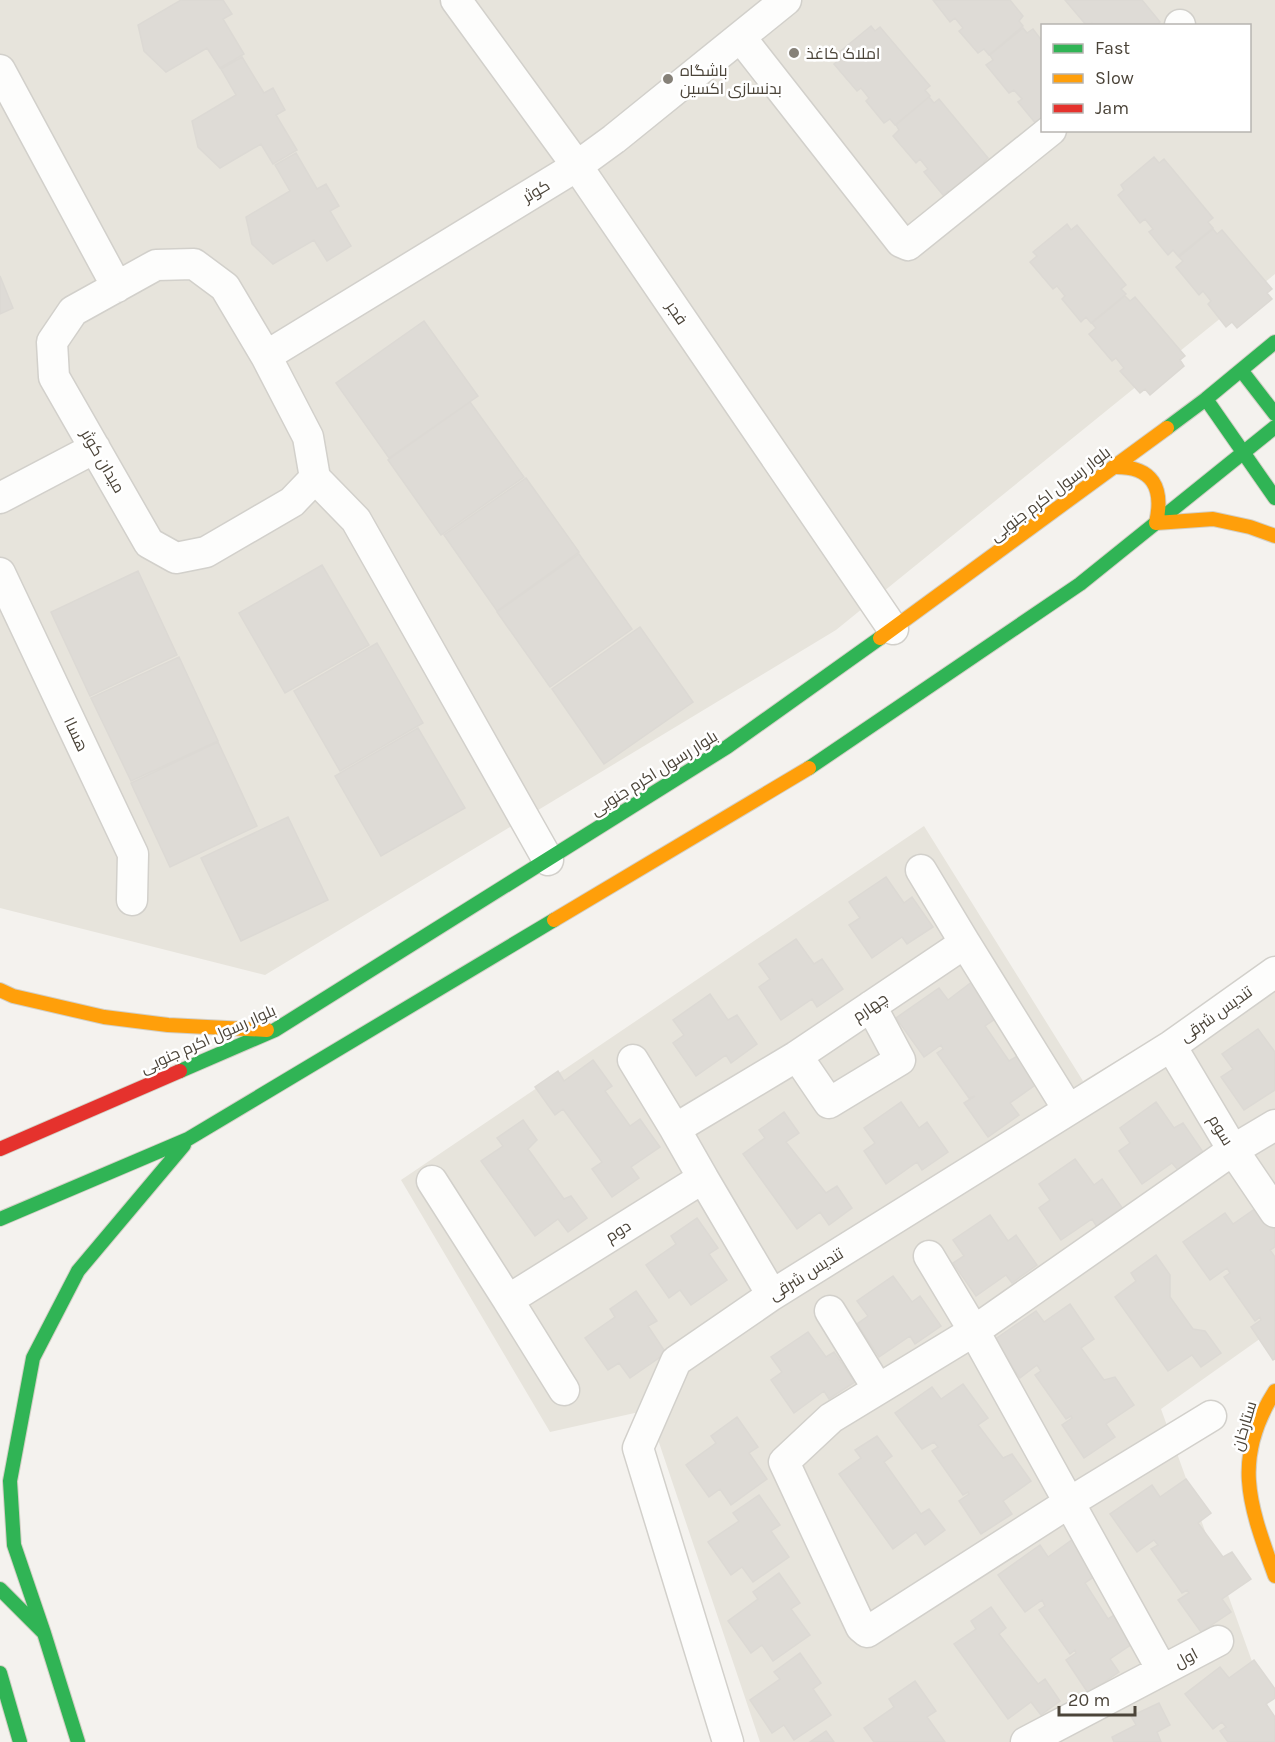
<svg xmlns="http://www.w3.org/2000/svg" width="1275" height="1742" font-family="Karla,Cairo,sans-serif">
	<rect width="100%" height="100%" fill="#f4f2ee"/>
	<path fill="#e7e4dc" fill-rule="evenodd" d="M0 0H1275V274L836 630 265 975 0 908ZM1042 26H1250V130H1042Z
		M924 826 1083 1081 1275 965V1328L1161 1409 1275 1725V1742H760L648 1410 550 1432 401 1180Z"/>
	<path fill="#dedbd6" stroke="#dcd9d4" stroke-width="1.5" d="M181 0H223L232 14 223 19 244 54 220 68 207 48 166 72 144 51 138 25Z
		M933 0H1010L1023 16 1019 21 1023 26 989 55 984 49 978 53 959 31 963 28 955 18 950 22Z
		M1065 0H1142L1160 22 1156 26H1094L1092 23 1087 26Z
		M871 26 875 31 880 27 930 86 925 90 930 96 895 125 890 119 884 123 866 101 869 98 861 88 857 91 834 64 841 58 837 54Z
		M1023 28 1027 33 1033 29 1042 41V121L1037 125 1018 102 1022 99 1014 90 1009 93 986 65 993 60 990 55Z
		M242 57 264 93 273 88 285 110 276 115 297 150 273 164 261 144 220 168 198 147 192 121 236 95 221 69Z
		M929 97 934 103 939 99 988 158 984 162 988 167 953 196 948 191 943 195 924 172 928 169 920 159 916 163 893 136 899 130 896 125Z
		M296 153 317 189 326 184 339 206 330 211 351 246 327 261 314 240 273 264 252 244 246 217 290 191 275 165Z
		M1154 157 1159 163 1164 159 1213 218 1208 222 1213 228 1178 256 1173 250 1168 255 1149 232 1153 229 1145 219 1140 223 1118 195 1124 190 1121 185Z
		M1067 224 1071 230 1077 225 1126 285 1121 289 1126 294 1091 323 1086 317 1081 322 1062 299 1065 296 1057 286 1053 289 1030 262 1037 256 1033 252Z
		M1213 229 1217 234 1222 230 1272 289 1267 293 1272 299 1237 328 1232 322 1226 327 1208 304 1211 301 1203 291 1199 295 1176 267 1183 261 1179 257Z
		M0 276 13 308 0 314Z
		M1125 296 1130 301 1135 297 1185 356 1180 360 1184 366 1150 395 1145 389 1140 393 1120 371 1124 368 1116 358 1112 361 1089 334 1096 328 1092 323Z
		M424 321 478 396 389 458 336 383Z
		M470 402 524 477 441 535 388 460Z
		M526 478 579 552 497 611 444 535Z
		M579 554 632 629 550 687 497 612Z
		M322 565 369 645 285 693 239 613Z
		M138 571 177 655 90 696 51 612Z
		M640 627 693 702 604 764 552 689Z
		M377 643 423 723 340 771 294 691Z
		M179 657 218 741 131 781 91 698Z
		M418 728 465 808 381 856 335 776Z
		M218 742 257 826 170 867 131 783Z
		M288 817 328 900 241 941 201 858Z
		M886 877 904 903 912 897 933 927 907 944 902 937 872 958 849 925 860 918 849 902Z
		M796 939 814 964 822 959 843 989 817 1007 812 999 781 1020 759 987 770 979 759 964Z
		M973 981 998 1017 985 1026 1009 1061 1019 1055 1038 1083 1010 1103 1019 1115 988 1137 964 1103 975 1096 969 1098 937 1053 943 1049 941 1045 924 1057 896 1018 939 988 948 1000Z
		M710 994 728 1020 737 1015 757 1044 731 1063 726 1055 696 1076 673 1043 684 1035 673 1020Z
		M1258 1029 1275 1052V1090L1244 1110 1221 1077 1233 1069 1222 1054Z
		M593 1060 612 1086 605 1091 630 1126 640 1119 660 1147 631 1167 639 1178 612 1197 592 1169 602 1162 563 1109 555 1115 535 1087 558 1071 564 1081Z
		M901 1102 919 1128 927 1122 948 1152 922 1170 917 1162 886 1184 864 1151 875 1143 864 1128Z
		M1156 1102 1174 1128 1183 1123 1203 1152 1178 1170 1172 1163 1142 1184 1119 1151 1130 1143 1120 1128Z
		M784 1112 799 1133 786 1142 826 1193 837 1186 852 1208 829 1225 820 1212 797 1229 743 1154 765 1138 759 1130Z
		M523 1120 537 1140 528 1149 564 1199 571 1196 587 1218 568 1232 558 1219 535 1236 481 1161 503 1146 497 1138Z
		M1075 1159 1094 1185 1102 1179 1123 1209 1097 1227 1092 1219 1061 1240 1039 1208 1050 1200 1039 1184Z
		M1259 1206 1275 1229V1247L1270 1250 1275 1257V1359L1273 1360 1251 1327 1261 1320 1260 1317 1255 1321 1224 1277 1230 1273 1227 1268 1210 1280 1183 1242 1225 1213 1233 1224Z
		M990 1215 1008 1241 1016 1235 1037 1265 1012 1283 1006 1275 976 1296 953 1263 964 1256 953 1240Z
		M697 1218 718 1248 709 1254 727 1280 691 1305 680 1290 669 1298 646 1265 676 1244 671 1236Z
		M1156 1255 1170 1275V1297L1193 1329 1205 1331 1221 1353 1201 1367 1192 1355 1168 1371 1115 1297 1136 1281 1131 1273Z
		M893 1276 912 1302 920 1296 941 1326 915 1344 910 1336 879 1357 857 1324 868 1316 857 1301Z
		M636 1291 657 1321 648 1326 666 1353 630 1378 619 1363 608 1370 585 1338 615 1317 610 1309Z
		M1070 1304 1094 1339 1081 1348 1104 1380 1115 1377 1134 1405 1106 1424 1115 1437 1084 1458 1062 1425 1072 1418 1071 1416 1066 1419 1035 1375 1041 1371 1037 1365 1020 1378 994 1340 1036 1311 1044 1322Z
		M808 1332 826 1357 834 1352 855 1382 829 1399 824 1391 794 1413 771 1380 782 1372 771 1357Z
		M963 1384 988 1418 978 1425 1003 1458 1012 1454 1031 1481 1003 1501 1012 1514 981 1534 959 1501 969 1494 968 1492 963 1495 932 1451 938 1447 934 1442 922 1449 895 1413 932 1387 941 1399Z
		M737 1417 758 1447 749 1453 767 1479 731 1505 720 1489 709 1497 686 1465 716 1443 711 1436Z
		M877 1436 892 1456 884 1462 921 1514 929 1509 945 1530 925 1545 916 1532 893 1549 839 1474 861 1458 855 1450Z
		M1186 1479 1211 1513 1198 1523 1223 1557 1232 1552 1251 1579 1222 1599 1231 1612 1201 1632 1178 1600 1189 1593 1187 1590 1182 1593 1151 1549 1158 1545 1154 1540 1137 1552 1110 1514 1152 1485 1160 1497Z
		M759 1495 780 1525 771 1531 789 1557 753 1582 742 1567 731 1575 708 1542 739 1521 733 1513Z
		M1073 1539 1098 1574 1085 1583 1108 1619 1119 1612 1138 1640 1110 1659 1119 1672 1088 1693 1066 1660 1076 1653 1075 1650 1070 1654 1039 1610 1045 1606 1042 1600 1025 1612 998 1575 1040 1545 1048 1557Z
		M779 1573 800 1603 791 1609 810 1635 773 1661 762 1645 751 1653 728 1621 758 1599 753 1592Z
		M991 1607 1006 1628 999 1634 1038 1684 1045 1679 1060 1701 1041 1715 1031 1702 1008 1719 954 1644 976 1629 971 1621Z
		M800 1653 821 1683 813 1689 831 1715 794 1740 784 1725 772 1733 750 1700 780 1679 774 1672Z
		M1254 1660 1275 1689V1698L1266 1704 1275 1717V1742H1228L1220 1731 1226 1727 1222 1722 1213 1729 1185 1694 1220 1667 1229 1678Z
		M915 1681 936 1711 927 1717 945 1742H874L864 1728 894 1707 889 1699Z
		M1159 1703 1170 1725 1157 1732 1161 1742H1114L1112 1737 1136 1725 1131 1716Z
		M826 1731 834 1742H810Z"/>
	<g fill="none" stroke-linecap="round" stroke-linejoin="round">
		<g stroke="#d2d0cb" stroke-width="33">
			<path id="street" d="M456 0 577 166 893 629
				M1180 26V25
				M741 38 901 242 908 245 1051 130
				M0 70 117 287
				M194 264 225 287 266 356 308 437 315 478 292 502 206 552 176 558 149 543 54 377 52 342 73 311 156 265Z
				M266 356 577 166 614 139 786 0
				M315 478 356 520 548 860
				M0 498 95 448
				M0 573 133 854 132 900
				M921 870 965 943
				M1171 1046 1233 1150 1275 1212
				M797 1056 829 1103 900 1060 871 1006
				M633 1060 675 1129 797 1056 965 943 1068 1109
				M675 1129 703 1178
				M432 1181 508 1300
				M929 1256 974 1331 1162 1670
				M830 1311 878 1389
				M564 1390 508 1300 703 1178 772 1295
				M1211 1416 1070 1502 867 1632 861 1627 784 1462 831 1418 974 1331 1233 1150 1275 1125
				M728 1742 638 1448 676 1361 772 1295 1171 1046 1275 972
				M1026 1742 1218 1641"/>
		</g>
		<g stroke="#d3cfc5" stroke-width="16">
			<path id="fast" d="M1241 370 1275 414
				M1206 399 1275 498
				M1167 428 1206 399 1275 342
				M809 768 1080 584 1275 427
				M180 1071 275 1030 727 747 880 638
				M0 1219 188 1139 554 920
				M0 1589 44 1633 78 1742
				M44 1633 14 1545 10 1481 33 1358 78 1271 184 1145
				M0 1673 20 1742"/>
		</g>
		<g stroke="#d3cfc5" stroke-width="16">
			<path id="slow" d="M1114 467C1153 466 1164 488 1156 523L1213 519 1250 527 1275 536
				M880 638 1167 428
				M554 920 809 768
				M0 990 13 996 104 1017 168 1025 267 1030
				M1275 1391C1231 1460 1250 1506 1275 1576"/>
		</g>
		<g stroke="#d3cfc5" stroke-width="16">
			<path id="jam" d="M0 1149 180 1071"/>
		</g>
		<use href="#street" stroke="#fdfdfc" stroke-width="30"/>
		<use href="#fast" stroke="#30b455" stroke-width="14"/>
		<use href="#slow" stroke="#ff9f0a" stroke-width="14"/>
		<use href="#jam" stroke="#e5322d" stroke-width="14"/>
	</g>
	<g fill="#868178" stroke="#fff" stroke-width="2">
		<circle cx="794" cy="53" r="6"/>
		<circle cx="668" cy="79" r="6"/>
	</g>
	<g text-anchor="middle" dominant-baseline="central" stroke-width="5" stroke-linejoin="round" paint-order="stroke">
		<g font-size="16" fill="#4b4439" stroke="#fff" text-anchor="start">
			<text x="806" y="53">املاک کاغذ</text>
			<text x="680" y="70">باشگاه<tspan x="680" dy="18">بدنسازی اکسین</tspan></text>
		</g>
		<g font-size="16" fill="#4b4439" stroke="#fff">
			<text transform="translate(536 191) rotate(-31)">کوثر</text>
			<text transform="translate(677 313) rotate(56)">فجر</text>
			<text transform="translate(103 461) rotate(60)">میدان کوثر</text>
			<text transform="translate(1050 494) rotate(-37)">بلوار رسول اکرم جنوبی</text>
			<text transform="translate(76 734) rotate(65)">هسا۱</text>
			<text transform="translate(654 773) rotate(-32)">بلوار رسول اکرم جنوبی</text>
			<text transform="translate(870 1007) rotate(-34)">چهارم</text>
			<text transform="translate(1216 1014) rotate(-35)">تندیس شرقی</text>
			<text transform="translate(208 1039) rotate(-24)">بلوار رسول اکرم جنوبی</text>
			<text transform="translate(1221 1130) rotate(59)">سوم</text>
			<text transform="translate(618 1231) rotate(-32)">دوم</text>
			<text transform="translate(806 1274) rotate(-32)">تندیس شرقی</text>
			<text transform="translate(1244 1426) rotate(-73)">ستارخان</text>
			<text transform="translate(1186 1658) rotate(-28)">اول</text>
		</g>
	</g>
	<rect x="1041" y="24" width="210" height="108" fill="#ffffff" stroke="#b7b4b0" stroke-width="1.5"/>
	<rect x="1053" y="44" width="30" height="9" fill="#30b455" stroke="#b7b4b0" stroke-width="1.5"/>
	<text x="1095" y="54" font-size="18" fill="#4b4439">Fast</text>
	<rect x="1053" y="74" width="30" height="9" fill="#ff9f0a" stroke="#b7b4b0" stroke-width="1.5"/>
	<text x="1095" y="84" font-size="18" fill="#4b4439">Slow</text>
	<rect x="1053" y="104" width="30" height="9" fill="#e5322d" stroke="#b7b4b0" stroke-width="1.5"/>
	<text x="1095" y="114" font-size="18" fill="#4b4439">Jam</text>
	<path d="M1059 1706v9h76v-9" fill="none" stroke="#4b4439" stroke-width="3"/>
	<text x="1068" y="1706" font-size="18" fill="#4b4439" stroke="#ffffff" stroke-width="4.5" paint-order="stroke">20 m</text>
</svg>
